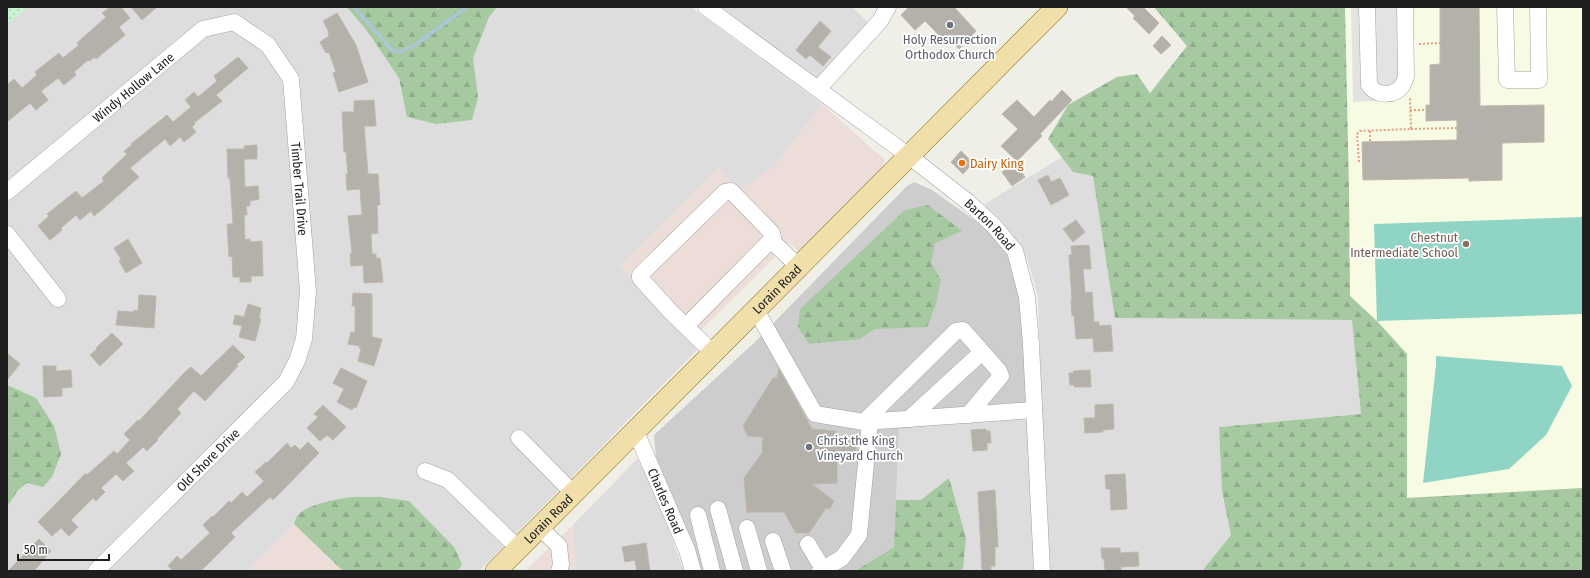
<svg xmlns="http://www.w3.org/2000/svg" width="1590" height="578" font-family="'Fira Sans Condensed',sans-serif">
	<defs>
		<pattern id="forest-firs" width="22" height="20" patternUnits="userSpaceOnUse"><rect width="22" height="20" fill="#a6c9a1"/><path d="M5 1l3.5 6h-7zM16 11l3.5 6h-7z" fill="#8eac8a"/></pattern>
		<pattern id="park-dots" width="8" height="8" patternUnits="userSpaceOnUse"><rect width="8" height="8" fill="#caf3d4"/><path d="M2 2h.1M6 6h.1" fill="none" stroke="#add0b6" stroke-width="1.8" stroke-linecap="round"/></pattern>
	</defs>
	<rect width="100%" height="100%" fill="#efeee7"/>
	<path fill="#ddd" d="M28 7H691L822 104 775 166 739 190 718 168 620 266 697 350 479 571H343L294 524 247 571H7V24Z
		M711 7H852L869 23 817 85Z
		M1062 157 1073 172 1093 175 1115 318 1352 320 1361 414 1219 427 1222 491 1231 535 1202 571H855L894 547 899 429 1042 412 1038 297 1028 261 1012 233 980 207Z
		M637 459 651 482 684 571H576L573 525Z"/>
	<path fill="#edddd9" d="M822 104 885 160 881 169 800 252 789 243 689 342 620 266 718 168 739 190 775 166Z
		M294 524 343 571H247Z
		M573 525 576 571H525Z"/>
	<path fill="#f7fbe4" d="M1345 7H1583V488L1407 498 1406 354 1377 321 1350 296 1349 191Z"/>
	<path fill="#cdcdcd" d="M914 182 932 190 987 229 1011 259 1020 282 1029 414 899 429 894 547 855 571H699L687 531 656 457 654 435 756 341 906 187Z"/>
	<path fill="url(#forest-firs)" d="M347 7H435L438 9 441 7H497L489 17 473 58 478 97 472 120 436 124 407 117 399 78 368 32Z
		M1154 7H1345L1349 191 1350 296 1377 321 1407 354V498L1583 488V571H1202L1231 535 1222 491 1219 427 1361 414 1352 320 1115 318 1093 176 1073 172 1048 139 1068 105 1117 77 1137 74 1150 93 1187 46Z
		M928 205 962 231 935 243 931 263 941 280 935 307 927 327 875 329 860 339 809 344 798 327 800 309 905 210Z
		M7 385 36 398 54 426 61 454 52 477 43 487 27 483 18 490 7 507Z
		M949 478 966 538 963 569 956 571H855L894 547 896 500H921Z
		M352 497H380L409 501 454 547 462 564 458 571H343L294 524C295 521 296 517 298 515 308 504 338 499 352 497Z"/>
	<path fill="url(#park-dots)" d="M7 7H28L7 24Z"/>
	<path fill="#8fd4c5" d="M1583 217V314L1377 321 1374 224Z
		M1436 356 1562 366 1572 386 1546 435 1509 469 1423 483 1436 365Z"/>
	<path fill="#e3e3e3" d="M1351 7H1412L1413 65 1391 100 1353 102Z"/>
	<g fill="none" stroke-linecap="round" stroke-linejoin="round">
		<path stroke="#adc6d7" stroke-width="3.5" d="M354 7 392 50 400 52 415 45 467 7"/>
	</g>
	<path fill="#b4b0aa" stroke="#bfb7ab" d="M110 7H121L130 18 119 27 125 35 96 59 95 57 89 61 88 60 74 72 76 75 64 85 58 78 41 91 48 100 36 110 30 103 7 122V85L14 79 22 88 37 75 35 72 59 53 63 58 79 45 77 43 106 17 102 13Z
		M131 7H157L142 20Z
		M909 7H954L976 31 959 49 945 35 942 38 925 21 915 30 901 15Z
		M1126 7H1143L1159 23 1149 34 1133 18 1135 16Z
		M1440 7H1479L1480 106 1544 105V142L1502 143V180L1469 181V178L1363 180 1362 142 1457 140V120L1426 121V105H1430V65L1440 64Z
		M337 13 356 45 368 82 339 92 333 73 336 72 329 52 326 53 320 42 329 36 328 34 329 32 323 21Z
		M820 21 831 31 818 47 831 57 823 66 810 55 806 59 796 50Z
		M1162 36 1171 45 1161 54 1153 46Z
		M238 57 248 68 216 95 222 101 194 123 195 124 192 127 196 132 184 142 180 137 170 146 165 139 130 168 139 177 105 207 94 216 91 211 80 220 76 215 61 228 62 230 50 240 38 226 49 216 47 214 76 191 82 198 104 181 102 178 127 154 124 151 132 145 131 144 167 115 173 122 191 107 185 100 194 92 198 97 217 81 214 76Z
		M1062 90 1072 100 1040 134 1042 136 1017 161 1001 146 1018 129 1002 114 1017 100 1034 117 1050 100 1051 102Z
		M374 100 376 126H364L368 174H378L380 205H377L378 233 371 234 372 254H376V258H380L383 282 364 283 363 265 351 266 350 254 352 253 348 216 362 215 360 189 347 190 346 174H348L346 152H344L342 112H354V101Z
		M257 145V159H245L244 163 245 187 258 186 259 199 250 201V206H246L247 215H244L245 240 250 239V242L262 241 263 276H251V282H240V277H233L232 256 229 257 227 224H233L230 178H228L227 149H244V146Z
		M961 151 973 163 963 174 951 162Z
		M1015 163 1025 177 1012 186 1002 172Z
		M1048 175 1051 182 1060 178 1069 195 1051 205 1038 180Z
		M1076 220 1085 232 1073 242 1063 229Z
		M128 239 142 263 126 273 119 261 121 259 114 248Z
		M1089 245 1091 269H1083L1085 293 1092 292 1094 322H1099V326L1111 325 1113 351 1094 352 1093 338 1076 339 1074 315 1072 316 1071 300H1072L1069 255H1072L1071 246Z
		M353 293 372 294V337L382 339 374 366 358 361 361 349 359 348 360 346 348 344 351 332 355 333V306H352Z
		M139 295 156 296 154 328 116 325 118 311 134 312V310L138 311Z
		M248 304 261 308 259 318 261 319 255 341 239 337 242 326 233 324 235 315 244 317Z
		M112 333 123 344 100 366 90 355 97 349 96 348Z
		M233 345 245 357 236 365 238 366 205 401 194 391 177 409 181 413 157 439 158 440 147 451 143 447 126 463 134 471 123 481 116 474 101 488 105 492 96 501 93 498 71 520 78 527 69 536 61 528 52 536 38 522 86 473 87 475 114 451 117 454 130 440 124 434 138 420 139 421 186 371 191 367 201 376Z
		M7 353 20 364 7 380Z
		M43 366H56V371L71 370 72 387 62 388V396L44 397Z
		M341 368 367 381 356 408 354 407 352 410 337 402 344 389 333 383Z
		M779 369 812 429 836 431 835 439 856 440V456H837V483L812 484 834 501 830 509 826 508 809 533H796L784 512H747L744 478 762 453 763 437 748 436 743 426 773 378H777Z
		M1090 370 1091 387H1074V385H1070L1069 373H1074L1073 371Z
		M1113 404 1114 429 1103 430V432L1085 433 1084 418H1095V405Z
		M323 405 346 427 333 440 327 435 320 441 307 428 318 417 314 414Z
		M986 429V431H990L991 443H987V450L973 451 971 430Z
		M308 442 319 453 273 500 270 497 231 533 235 537 201 571H173L168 566 177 556 181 560 210 533 203 525 212 516 213 517 229 501 231 503 242 492 247 497 264 481 255 472 266 462 267 463 287 443 291 448 295 445 300 450Z
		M1125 474 1127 509 1111 510 1110 489H1106L1105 475Z
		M995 490 998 547H995V566H991V571H982L978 492Z
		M39 539 51 551 34 571H8Z
		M646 543 650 571H637L635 560 625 562 622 547Z
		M1101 548H1120V553L1138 552 1139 566 1121 567V571H1105L1104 559H1102Z"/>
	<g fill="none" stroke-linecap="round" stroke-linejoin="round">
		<g stroke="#a0a0a0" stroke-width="17">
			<g id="minor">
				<path id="s1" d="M706 7 909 156 968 202 994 226 1015 251 1027 297 1031 344 1042 571"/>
				<path d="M1367 7 1369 85C1376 96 1394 97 1402 86 1404 83 1405 80 1406 77L1405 7"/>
				<path d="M1505 7 1507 80H1539L1538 7"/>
				<path d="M818 89 880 21 888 7"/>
				<path id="s2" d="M7 192 203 29 234 22 268 45 291 79 308 291 304 339 297 361 286 382 96 571"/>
				<path d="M7 234 58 299"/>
				<path d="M756 310 815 414 864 422 1034 410"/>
				<path d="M686 326 773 238"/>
				<path d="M714 354 671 312 640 278V275L725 192 731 191 772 233 774 243 799 267"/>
				<path d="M909 419 982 352"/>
				<path d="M864 422 956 331 963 330 999 371 1001 376 968 415"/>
				<path id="s3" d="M636 432 687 550 693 571"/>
				<path d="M519 438 574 494"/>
				<path d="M425 471 448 480 519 549"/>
				<path d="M718 509 735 571"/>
				<path d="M698 515 712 571"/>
				<path d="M540 528 559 546 561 565 559 571"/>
				<path d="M747 528 759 571"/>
				<path d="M773 541 783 571"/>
				<path d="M808 544 823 569"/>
				<path d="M820 571 842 558 859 535 870 422"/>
			</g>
		</g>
		<g stroke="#887513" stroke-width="22">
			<g id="major">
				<path id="s4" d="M496 571 1057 7"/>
			</g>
		</g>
		<path stroke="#e89b7e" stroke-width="2" stroke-dasharray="2 2" stroke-linecap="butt" d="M1419 44 1440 43
			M1410 110H1426
			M1411 129 1457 128
			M1370 141V130
			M1359 162 1357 134 1360 131 1411 129 1410 98"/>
		<use href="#minor" stroke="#fff" stroke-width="16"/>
		<use href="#major" stroke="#f0deab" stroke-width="21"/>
	</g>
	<g fill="#6b7280" stroke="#fff" stroke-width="1.5">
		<circle cx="950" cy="25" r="4"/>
		<circle cx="809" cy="447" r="4"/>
	</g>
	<circle fill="#e8710a" stroke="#fff" stroke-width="1.5" cx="962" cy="163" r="4"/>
	<circle fill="#8d6e63" stroke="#fff" stroke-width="1.5" cx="1466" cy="244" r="4"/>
	<g text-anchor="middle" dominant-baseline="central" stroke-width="3.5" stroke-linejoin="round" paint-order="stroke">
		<g font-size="13" fill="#5b616d" stroke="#fff">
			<text x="950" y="39">Holy Resurrection<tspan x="950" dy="15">Orthodox Church</tspan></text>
			<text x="817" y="440" text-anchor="start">Christ the King<tspan x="817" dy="15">Vineyard Church</tspan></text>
		</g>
		<g font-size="13" fill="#1f1f1f" stroke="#fff">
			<text stroke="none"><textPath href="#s2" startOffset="164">Windy Hollow Lane</textPath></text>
			<text stroke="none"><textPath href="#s2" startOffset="479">Timber Trail Drive</textPath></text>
			<text stroke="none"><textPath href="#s1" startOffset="358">Barton Road</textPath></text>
			<text stroke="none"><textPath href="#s4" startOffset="398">Lorain Road</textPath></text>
			<text transform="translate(208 460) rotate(-45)">Old Shore Drive</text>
			<text stroke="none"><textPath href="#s3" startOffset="75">Charles Road</textPath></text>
			<text stroke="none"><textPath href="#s4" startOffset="74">Lorain Road</textPath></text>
		</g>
		<g font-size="13" fill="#c56008" stroke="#fff" text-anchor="start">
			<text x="970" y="163">Dairy King</text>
		</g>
		<g font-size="13" fill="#785e54" stroke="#fff" text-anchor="end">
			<text x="1458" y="237">Chestnut<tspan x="1458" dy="15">Intermediate School</tspan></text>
		</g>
	</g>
	<rect width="1590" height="578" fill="none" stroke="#1f1f1f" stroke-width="16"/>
	<path d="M18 554v6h91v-6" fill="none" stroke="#1f1f1f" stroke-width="2"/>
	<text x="24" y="554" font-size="12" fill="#1f1f1f" stroke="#ffffff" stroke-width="3" paint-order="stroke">50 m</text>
</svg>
